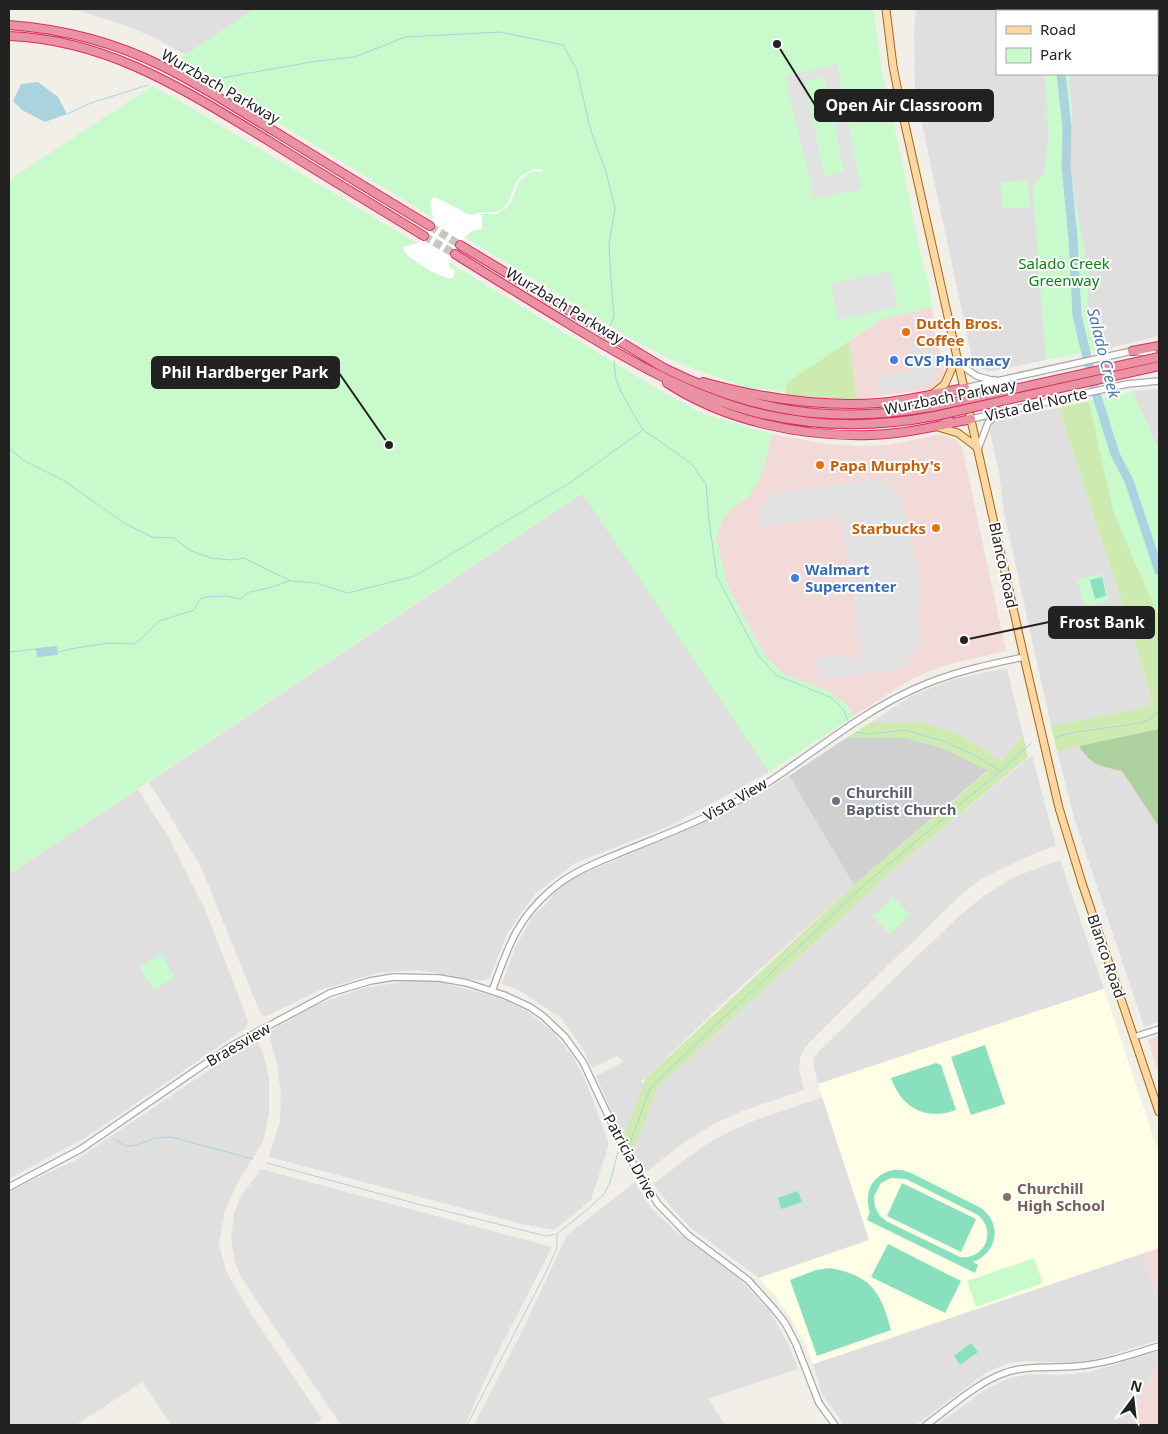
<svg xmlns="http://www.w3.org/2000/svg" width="1168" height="1434" font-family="'Noto Sans',sans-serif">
	<rect width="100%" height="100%" fill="#f2efe9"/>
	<path fill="#e0dfdf" d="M61 9H255L186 55 155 38 124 25 83 12Z
		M916 9H1042V11H997V74H1045L1049 139 1044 173 1033 187 1046 360 988 372 973 363 915 91 914 33Z
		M1067 9H1159V336L1110 348 1100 349 1087 313 1088 270 1069 169 1072 110 1068 74H1157V11H1067Z
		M1154 389 1159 390V452L1133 391Z
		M1059 408 1151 694 1150 706 1051 726 1004 512 999 473 990 432 993 424 1000 418Z
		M583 493 769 772 672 825 575 863 535 894 525 908 508 932 489 979 479 981 418 970 378 973 320 990 267 1016 261 1015 201 867 149 782Z
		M1007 668 1023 735 1002 761 957 733 921 722 870 723 911 696 951 680Z
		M1159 729V1022L1144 1027 1075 821 1057 751Z
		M1032 755 1056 846 1038 852 1001 869 978 881 961 895 838 1014 805 1047 800 1058 799 1070 804 1090 742 1111 714 1124 686 1141 646 1172 633 1151 658 1087 900 864Z
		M789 776 854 885 727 999 646 1078 641 1081 644 1084 623 1137 596 1076 623 1062 617 1056 592 1068 584 1051 561 1018 519 990 502 984 515 948 532 917 546 904 556 891 573 878 724 814Z
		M138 789 170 840 205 909 248 1021 247 1025 246 1028 88 1136 9 1179V874Z
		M1060 860 1104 989 818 1084 814 1067V1058L820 1050 957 918 981 898 1014 877Z
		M408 981H436L500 998 527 1011 553 1032 573 1057 584 1077 609 1144 591 1200 554 1230 522 1224 269 1157 280 1121 281 1094 277 1064 270 1039 271 1031 313 1006 364 988Z
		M254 1040 258 1041 264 1056 269 1077V1114L263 1142 239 1180 225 1210 219 1244 226 1271 251 1314 322 1419 313 1425H171L142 1382 76 1425H9V1191L74 1161Z
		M823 1097 870 1240 759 1278 692 1229 672 1208 653 1184 702 1147 721 1136 753 1121Z
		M261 1169 552 1247 492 1364 465 1425H341L259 1304 240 1275 235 1262 231 1239 234 1214 241 1196Z
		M635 1182 650 1207 673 1229 737 1277 769 1310 789 1345 798 1369 708 1399 725 1425H474L522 1331 567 1235Z
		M1143 1253 1159 1306V1340L1094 1360 1071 1363 1029 1361 1009 1363 987 1372 916 1425H844L822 1394 813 1364Z
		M1155 1352 1158 1363 1128 1425H937L986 1389 1007 1379 1029 1374 1061 1375 1090 1372Z"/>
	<path fill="#f2dad9" d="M932 307 934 328 945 372 943 379 939 385 933 389 857 399 849 341 882 319Z
		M772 434 827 444 861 446 889 445 941 434 956 440 962 447 1006 651 946 665 913 678 854 716 845 703 826 690 785 675 765 657 727 584 716 538 723 518 732 508 747 498 767 456Z
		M1159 1035V1075L1148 1040Z
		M1159 1248V1306L1143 1253Z
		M1159 1351V1425H1128L1158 1363 1155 1352Z"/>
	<path fill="#ffffe5" d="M1104 989 1159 1154V1248L813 1364 805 1343 792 1320 776 1297 759 1278 869 1240 818 1084Z"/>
	<path fill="#d0d0d0" d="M846 738H907L943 748 988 770 854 885 789 776Z"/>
	<path fill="#cdebb0" d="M849 341 857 399 822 398 785 395 787 382Z
		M1089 401 1114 513 1159 617V729L1057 751 1051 726 1150 706 1151 694 1059 408Z
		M921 722 957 733 1002 761 1023 735 1028 757 900 864 658 1087 633 1151 623 1137 646 1078 854 885 988 771 943 748 907 738H846L870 723Z"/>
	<path fill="#add19e" d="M1159 729V827L1122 771C1100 766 1092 766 1079 746Z"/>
	<path fill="#c8facc" d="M255 9H874L881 67 900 152 922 260 931 295 932 307 882 319 787 382 785 392 744 387 674 361 635 341 463 236 448 262 656 388 701 413 772 434 767 456 759 482 747 498 732 508 723 518 716 538 727 584 765 657 785 675 826 690 845 703 854 716 769 772 582 493 9 874V180L152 86 173 97 420 245 435 219 231 94 181 58Z
		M1045 74H1068L1072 110 1069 169 1088 270 1087 313 1100 349 1046 360 1033 187 1044 173 1049 139Z
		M1028 180 1030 207 1003 209 1000 182Z
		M1133 391 1159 452V617L1114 513 1089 401Z
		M1099 574 1102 576 1108 597 1106 601 1087 606 1083 603 1078 582 1080 579Z
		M893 897 910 915 890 934 873 916Z
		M161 954 175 977 154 990 139 967Z
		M1034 1258 1043 1283 976 1307 967 1281Z"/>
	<path fill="#88e0be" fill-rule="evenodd" d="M1102 577 1106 596 1095 599 1090 580Z
		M985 1045 1005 1104 971 1115 951 1057Z
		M936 1063 941 1065 956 1110C925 1121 902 1108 891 1078Z
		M893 1170H902L911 1173 981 1208C1003 1224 997 1253 973 1262L978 1265 975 1273 867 1220C872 1210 868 1210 868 1201 867 1185 878 1173 893 1170ZM891 1178 906 1179 978 1215C997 1231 985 1260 960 1257L886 1221 880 1216 875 1207 874 1196 881 1183Z
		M902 1183 976 1219 961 1252 887 1216Z
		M798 1191 802 1202 781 1209 778 1198Z
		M888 1244 961 1281 945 1313 871 1277Z
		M829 1268C871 1275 881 1292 891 1330L817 1356 790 1280 816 1270Z
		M971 1343 978 1352 960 1365 954 1356Z"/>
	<path fill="#e2e2e2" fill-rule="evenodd" d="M837 64 861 189 814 199 785 76ZM825 77 844 172 824 176 805 81Z
		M890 271 898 307 838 320 830 284Z
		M931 338 937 369 932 381 928 384 879 393 876 378 915 370 910 343Z
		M877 479 893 487 902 501 919 576 921 595 917 623 919 636 918 651 908 652 910 667 823 680 818 668 817 659 838 656 847 658 862 657 841 516 759 527 758 514 765 501 772 494Z"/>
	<path fill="#aad3df" d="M38 82 58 97 67 114 45 122 22 110 13 101 21 84Z
		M57 646 58 655 37 657 36 648Z"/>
	<path fill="#fff" d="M534 169H543L542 172 533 171 522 178 518 183 511 202 506 208 497 214H480L482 215V229L474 230 466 236 458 247 449 263 450 268 455 271 454 277 450 279 430 271 408 256 404 251 403 247 418 243 430 226 434 216 432 215 430 201 435 197 470 215 478 213 496 212 502 210 509 202 515 185 521 176Z"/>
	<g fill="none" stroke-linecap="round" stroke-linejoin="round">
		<path stroke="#aad3df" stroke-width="1" d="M205 81 317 61 355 57 405 37 500 32 563 45 576 68 591 131 606 172 615 208 609 244 611 281 614 316 610 327
			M67 114 91 103 148 85
			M614 361 616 379 622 394 643 430 691 463 706 484 709 521 717 577 758 655 776 675 832 698 843 709 848 721
			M9 448 23 460 63 480 124 523 152 537 174 538 191 551 211 558 232 560 244 558 291 581 316 583 348 593 415 576 571 482 643 430
			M9 652 38 649
			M56 653 70 649 109 643 134 644 141 639 159 621 194 610 200 599 205 597 225 596 241 599 249 592 269 588 289 581
			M856 732 869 734 906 730 946 742 976 756 1000 771
			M1055 738 1070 733 1140 723 1149 719 1159 712
			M114 1139 125 1146H132L156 1138 171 1137 253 1159
			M629 1145 650 1089 659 1079 863 886 1011 762 1031 743
			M267 1163 421 1205 546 1236 557 1234 588 1209 604 1194 610 1182 618 1152
			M467 1425 545 1274 557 1248V1235"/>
		<path stroke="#aad3df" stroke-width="9" d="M1057 11V9
			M1061 74 1067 127 1066 166 1073 239 1077 315 1094 387 1115 454 1129 481 1159 571"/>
		<path stroke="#c8c6c1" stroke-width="8" stroke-dasharray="8 4" stroke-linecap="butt" d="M430 226 460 245
			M424 236 455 254"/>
		<g stroke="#a9a9a9" stroke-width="8">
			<path id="tertiary" d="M959 364 977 376 991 380
				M995 380C988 390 987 398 992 408L1002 412
				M965 388 1132 351 1155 354 1159 357
				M971 419 1127 384 1159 381
				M978 449 988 423 997 414
				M492 991C507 951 515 921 550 891 571 872 596 863 622 852 654 839 686 827 716 812 786 779 842 722 912 690 948 673 986 665 1024 657
				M1134 1037 1159 1029
				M9 1187 81 1149 231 1046 330 993 370 981 394 977 439 978 467 983 504 995 530 1007 543 1016 565 1037 583 1062 623 1147 658 1204 688 1235 748 1280 774 1309 785 1323 796 1344 819 1403 835 1425
				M926 1425C948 1409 977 1383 1002 1374 1026 1364 1052 1369 1078 1366 1105 1364 1133 1354 1159 1346"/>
		</g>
		<g stroke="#a06b00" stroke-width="9">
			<path id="primary" d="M886 9 893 66 900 102 1024 657 1059 808 1082 883 1159 1112
				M933 394 945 384 957 356
				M938 427 958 433 978 448"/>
		</g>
		<g stroke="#dc2a67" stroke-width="10">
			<path id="motorway" d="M9 25C62 29 114 42 162 66 201 85 237 109 274 131 326 163 378 195 430 226
				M9 36C110 40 186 91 269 141 320 173 372 204 424 236
				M460 245 664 368C755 413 832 424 932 407
				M455 254C491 277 528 299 564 321 626 359 691 397 762 414 818 427 878 427 935 416
				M1132 351 1159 346
				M703 382C760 398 818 407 878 403 907 401 936 393 965 388
				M667 383C725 421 801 437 870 435 904 434 938 426 971 419
				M933 394C950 401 957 410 943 425"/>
		</g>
		<use href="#tertiary" stroke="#fff" stroke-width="5.5"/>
		<use href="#primary" stroke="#fcd6a4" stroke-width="7"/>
		<use href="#motorway" stroke="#e892a2" stroke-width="8"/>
		<g stroke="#dc2a67" stroke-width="10" stroke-linecap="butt">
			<path id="motorway-bridge" d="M932 407 1159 357
				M935 416 1159 366"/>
		</g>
		<use href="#motorway-bridge" stroke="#e892a2" stroke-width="8"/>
	</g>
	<g fill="#e8710a" stroke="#fff" stroke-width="2">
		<circle cx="906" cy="332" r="5"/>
		<circle cx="820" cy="465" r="5"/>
		<circle cx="936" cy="528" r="5"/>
	</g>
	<g fill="#3f7fe0" stroke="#fff" stroke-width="2">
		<circle cx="894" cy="360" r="5"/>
		<circle cx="795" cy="578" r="5"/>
	</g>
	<circle fill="#6b7280" stroke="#fff" stroke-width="2" cx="836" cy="801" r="5"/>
	<circle fill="#8d6e63" stroke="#fff" stroke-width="2" cx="1007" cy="1197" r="5"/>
	<g text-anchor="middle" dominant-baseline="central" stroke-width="4" stroke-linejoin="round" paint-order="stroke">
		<g font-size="15" fill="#222" stroke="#fff">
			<text transform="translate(221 86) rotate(30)">Wurzbach Parkway</text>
			<text transform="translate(565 305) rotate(31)">Wurzbach Parkway</text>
			<text transform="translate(950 396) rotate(-11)">Wurzbach Parkway</text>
			<text transform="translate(1036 404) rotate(-13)">Vista del Norte</text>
			<text transform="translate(1004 565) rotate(78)">Blanco Road</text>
			<text transform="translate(735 799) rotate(-30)">Vista View</text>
			<text transform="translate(1107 956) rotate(71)">Blanco Road</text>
			<text transform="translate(238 1044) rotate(-30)">Braesview</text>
			<text transform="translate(631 1156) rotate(61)">Patricia Drive</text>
		</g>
		<g font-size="15" fill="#0c8416" stroke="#fff">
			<text x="1064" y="263">Salado Creek<tspan x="1064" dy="17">Greenway</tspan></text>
		</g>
		<g font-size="15" font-weight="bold" fill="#c56008" stroke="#fff" text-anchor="start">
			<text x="916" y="323">Dutch Bros.<tspan x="916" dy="17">Coffee</tspan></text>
			<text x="830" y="465">Papa Murphy's</text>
			<text x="926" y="528" text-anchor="end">Starbucks</text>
		</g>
		<g font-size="15" font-weight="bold" fill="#366cbe" stroke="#fff" text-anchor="start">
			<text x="904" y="360">CVS Pharmacy</text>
			<text x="805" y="569">Walmart<tspan x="805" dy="17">Supercenter</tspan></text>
		</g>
		<g font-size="15" font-weight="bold" fill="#5b616d" stroke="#fff" text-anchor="start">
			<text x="846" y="792">Churchill<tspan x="846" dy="17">Baptist Church</tspan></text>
		</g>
		<g font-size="15" font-weight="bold" fill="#785e54" stroke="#fff" text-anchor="start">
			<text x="1017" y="1188">Churchill<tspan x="1017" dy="17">High School</tspan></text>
		</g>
		<g font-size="16" font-style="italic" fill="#4a7aab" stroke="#fff">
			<text transform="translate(1104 353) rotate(76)">Salado Creek</text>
		</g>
	</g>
	<path fill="none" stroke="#222" stroke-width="2" d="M777 44L815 105M389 445L339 373M964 640L1049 622"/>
	<g fill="#222" stroke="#fff" stroke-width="2">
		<circle cx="777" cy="44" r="5"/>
		<circle cx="389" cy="445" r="5"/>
		<circle cx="964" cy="640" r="5"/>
	</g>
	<g fill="#222" stroke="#222" stroke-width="2">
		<rect x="815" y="90" width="178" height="31" rx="5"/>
		<rect x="152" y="357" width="187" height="31" rx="5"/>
		<rect x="1049" y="607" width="105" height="31" rx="5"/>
	</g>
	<g font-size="16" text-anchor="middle" font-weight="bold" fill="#fff">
		<text x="904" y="111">Open Air Classroom</text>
		<text x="245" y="378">Phil Hardberger Park</text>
		<text x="1102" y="628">Frost Bank</text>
	</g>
	<rect width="1168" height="1434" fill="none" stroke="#222222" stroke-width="20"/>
	<rect x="996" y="10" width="162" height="65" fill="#ffffff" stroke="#a7a7a7"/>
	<rect x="1006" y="26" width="25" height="8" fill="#fcd6a4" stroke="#a7a7a7"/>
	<text x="1040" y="35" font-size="15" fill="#222222">Road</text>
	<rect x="1006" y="48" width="25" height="15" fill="#c8facc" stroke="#a7a7a7"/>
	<text x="1040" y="60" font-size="15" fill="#222222">Park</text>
	<g transform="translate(1133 1399) rotate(15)" stroke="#ffffff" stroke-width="4" paint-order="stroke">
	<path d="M0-4L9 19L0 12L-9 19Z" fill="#222222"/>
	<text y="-8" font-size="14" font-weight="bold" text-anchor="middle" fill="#222222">N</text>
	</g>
</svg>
